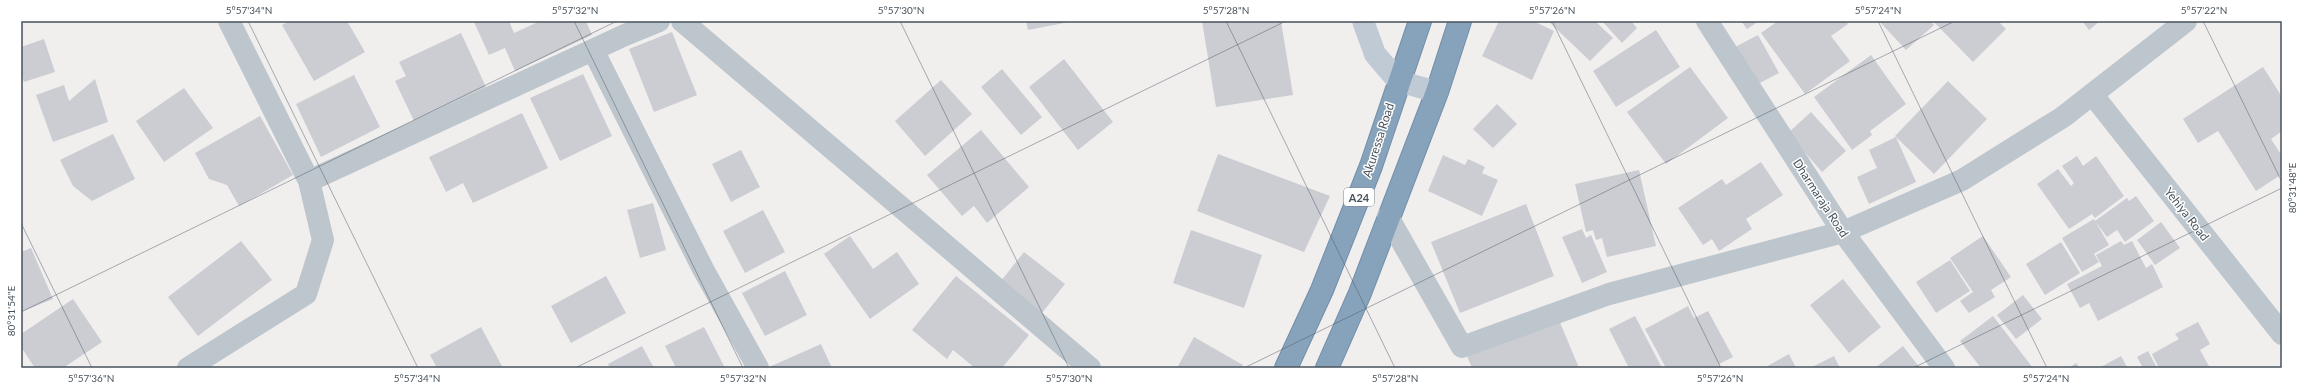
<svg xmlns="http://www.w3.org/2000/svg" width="2303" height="389" font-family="Lato,sans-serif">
	<rect width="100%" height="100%" fill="#f1eeee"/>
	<path fill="#cbcdd3" d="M290 21H347L365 52 314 81 282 25Z
		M509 21 514 33 540 21H586L592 35 515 71 505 48 489 55 474 22Z
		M1026 21H1069V22L1028 30Z
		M1202 21H1281L1293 95 1216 107Z
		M1499 21H1533L1554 31 1532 80 1482 56Z
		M1548 21H1595L1613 38 1590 61Z
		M1602 21H1631L1637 28 1622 43Z
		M1741 21H1759L1747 29Z
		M1778 21H1846L1848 24 1831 36 1850 61 1805 94 1761 33Z
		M1879 21H1930L1934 25 1906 50Z
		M1933 21H1998L2006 29 1973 62Z
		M2082 21H2100L2089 30Z
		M1656 30 1680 67 1616 107 1593 71Z
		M672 32 697 95 654 112 629 49Z
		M461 33 486 87 414 121 395 81 406 76 399 62Z
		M1758 35 1779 73 1756 85 1735 47Z
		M44 39 55 72 24 82 21 74V47Z
		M1871 55 1906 104 1870 131 1872 135 1852 150 1814 97Z
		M1064 59 1113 122 1078 150 1029 87Z
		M1690 67 1728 118 1666 164 1627 112Z
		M2263 67 2282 97V131L2271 139 2282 156V174L2256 191 2218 131 2198 143 2183 119Z
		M1002 69 1042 117 1021 135 981 87Z
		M583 74 612 136 560 161 530 98Z
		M354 75 380 127 321 157 296 104Z
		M95 79 108 122 53 142 36 95 64 85 69 101Z
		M941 80 972 114 925 156 895 121Z
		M1948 81 1987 119 1934 174 1895 136Z
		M184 88 213 128 164 162 136 121Z
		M1497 104 1517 124 1493 148 1473 129Z
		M1811 112 1846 151 1822 172 1788 133Z
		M522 113 548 168 473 203 463 183 446 192 429 157Z
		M260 116 293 175 239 206 227 185 209 179 195 153Z
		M981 130 1029 187 987 223 974 206 962 216 927 175Z
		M113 134 135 179 92 201 73 186 60 160Z
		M1896 137 1916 182 1869 204 1857 177 1877 168 1869 150Z
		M741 150 760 187 731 202 712 164Z
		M1218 154 1330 196 1304 252 1197 211Z
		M1443 155 1465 165 1468 159 1485 167 1482 173 1498 180 1482 216 1428 191Z
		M2077 156 2083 166 2096 156 2124 196 2095 218 2092 214 2069 229 2037 184 2058 169 2071 186 2074 183 2062 166Z
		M1761 162 1783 195 1746 219 1752 229 1719 251 1712 239 1703 245 1678 208 1722 179 1726 185Z
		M1639 170 1656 246 1607 257 1602 238 1596 240 1593 230 1586 232 1575 184Z
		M2136 196 2154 221 2125 242 2117 230 2107 237 2095 221 2127 198 2129 201Z
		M653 203 666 250 640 258 627 210Z
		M1526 204 1554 276 1460 313 1431 242Z
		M763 210 785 252 745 273 723 231Z
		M2094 219 2109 245 2094 254 2099 262 2082 272 2062 238Z
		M2161 222 2180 248 2155 265 2137 240Z
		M1582 229 1586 238 1591 235 1607 272 1582 283 1562 237Z
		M1191 230 1262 255 1244 308 1173 283Z
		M850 236 873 269 897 252 919 284 870 319 824 254Z
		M1983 236 2011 277 1991 290 1995 297 1969 313 1960 301 1973 292 1950 258Z
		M241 241 272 280 198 336 168 297Z
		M2121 241 2124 245 2132 241 2146 268 2152 264 2163 287 2098 321 2089 303 2080 308 2067 284 2102 266 2096 255Z
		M2061 242 2080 273 2045 295 2026 264Z
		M31 248 53 299 21 312V252Z
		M1024 252 1065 284 1038 318 997 286Z
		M1950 260 1970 291 1936 313 1916 282Z
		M785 271 807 315 765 336 742 293Z
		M606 276 626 313 571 343 551 306Z
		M956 276 1029 335 1002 368H975L953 350 947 359 912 330Z
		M1843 279 1881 327 1849 353 1810 305Z
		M2023 295 2042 319 2016 339 1997 315Z
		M73 299 102 342 63 368H35L21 347V334Z
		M1688 306 1694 318 1708 311 1733 357 1719 364 1721 368H1666L1645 329Z
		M1635 316 1662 368H1629L1609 329Z
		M1993 316 2033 368H1981L1960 341Z
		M1559 320 1579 368H1472L1467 356Z
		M2198 322 2210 344 2200 350 2210 368H2159L2152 354 2179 339 2175 334Z
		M481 327 503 368H437L430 355Z
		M704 327 725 368H676L665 346Z
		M1194 337 1243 365 1242 368H1177Z
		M821 344 832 368H767Z
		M642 346 654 368H610L608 364Z
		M1903 346 1920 368H1875Z
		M2148 351 2157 368H2143L2137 357Z
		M1789 354 1796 368H1764Z
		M1834 356 1840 368H1810Z
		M2121 356 2127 367 2099 368Z
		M2076 363 2080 368H2069Z"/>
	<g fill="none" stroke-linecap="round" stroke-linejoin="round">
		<g stroke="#728ea8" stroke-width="24">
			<path id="highway" d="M1286 368 1322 290 1371 166 1420 21
				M1327 368 1360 293 1437 92 1460 21"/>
		</g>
		<path stroke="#bdc6cd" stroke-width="22" d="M229 21 309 181
			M682 21 1090 368
			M1707 21 1843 232 1944 368
			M593 50 703 269 758 368
			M2092 94 2282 334
			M1388 217 1462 347 1609 294 1843 232 1962 180 2063 117 2186 21
			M188 368 306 294 323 240 309 181 625 35 659 21"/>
		<path stroke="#bfcad5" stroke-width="22" d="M1363 21 1375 54 1398 81 1437 92"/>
		<use href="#highway" stroke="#87a3bc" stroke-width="22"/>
	</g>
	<path fill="none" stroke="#47525b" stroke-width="1" stroke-opacity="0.45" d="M248 21 418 368M574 21 743 368M900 21 1069 368M1226 21 1395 368M1552 21 1721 368M1878 21 2047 368M2203 21 2282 182M21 223 92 368M21 312 617 21M575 368 1286 21M1244 368 1955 21M1913 368 2282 188"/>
	<g text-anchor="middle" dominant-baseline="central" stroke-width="3" stroke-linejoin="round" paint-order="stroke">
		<rect fill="#fff" stroke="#7e868c" stroke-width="1" x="1344" y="188" width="30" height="18" rx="3"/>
		<g font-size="11" font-weight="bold" fill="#47525b">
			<text x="1359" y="197">A24</text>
		</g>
		<g font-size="12" fill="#47525b" stroke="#fff">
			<text transform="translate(1378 140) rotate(-72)">Akuressa Road</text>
			<text transform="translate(1821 198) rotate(57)">Dharmaraja Road</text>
			<text transform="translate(2187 214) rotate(52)">Yehiya Road</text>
		</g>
	</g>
	<rect width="2303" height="389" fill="none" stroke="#ffffff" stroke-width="44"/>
	<rect x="22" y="22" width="2259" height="345" fill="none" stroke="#47525b" stroke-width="1.5"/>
	<g font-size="10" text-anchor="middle" fill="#47525b">
		<text x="249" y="14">5°57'34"N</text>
		<text x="575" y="14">5°57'32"N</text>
		<text x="901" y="14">5°57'30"N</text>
		<text x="1226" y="14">5°57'28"N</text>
		<text x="1552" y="14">5°57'26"N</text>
		<text x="1878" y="14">5°57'24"N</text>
		<text x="2204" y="14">5°57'22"N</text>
		<text transform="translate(2292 188) rotate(-90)" y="4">80°31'48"E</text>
		<text transform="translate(11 311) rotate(-90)" y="4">80°31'54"E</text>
		<text x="91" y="382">5°57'36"N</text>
		<text x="417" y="382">5°57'34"N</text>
		<text x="743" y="382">5°57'32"N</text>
		<text x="1069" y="382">5°57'30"N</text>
		<text x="1395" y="382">5°57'28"N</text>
		<text x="1720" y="382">5°57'26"N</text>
		<text x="2046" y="382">5°57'24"N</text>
	</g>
</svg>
